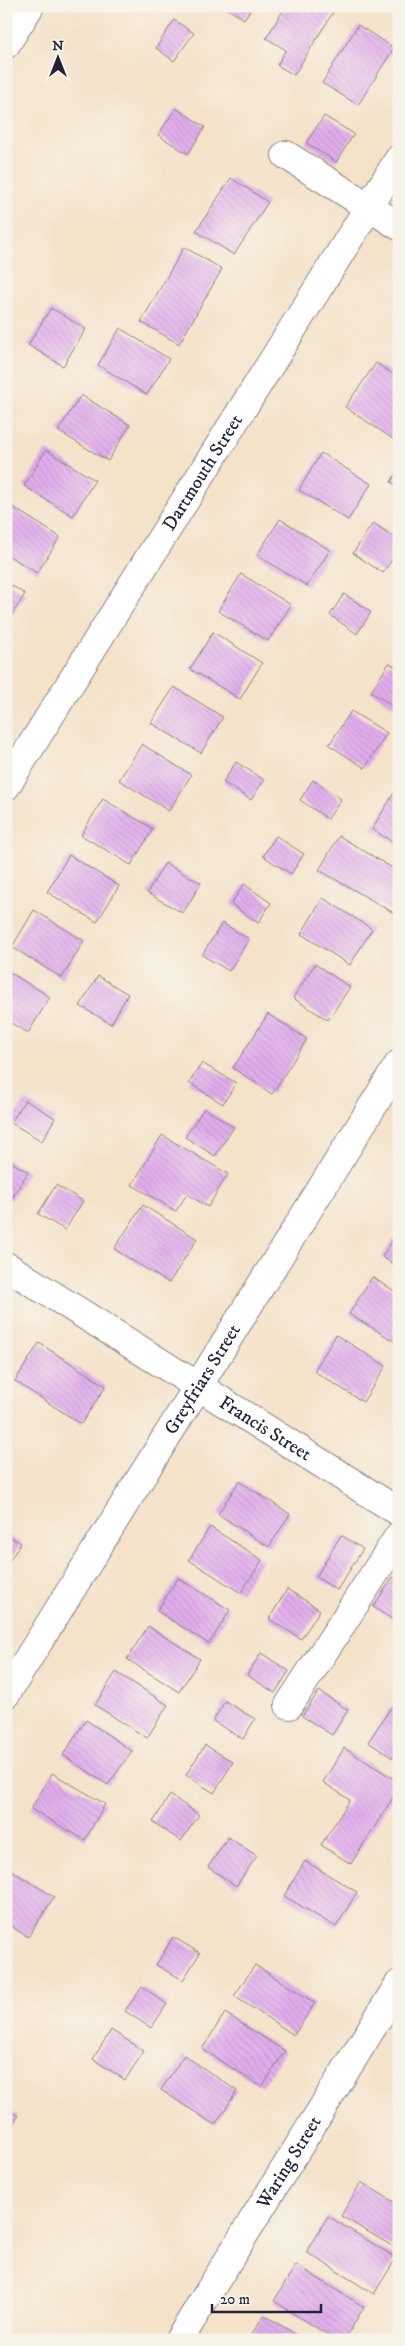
<svg xmlns="http://www.w3.org/2000/svg" width="405" height="2346" font-family="'IM FELL DW Pica',serif">
	<defs>
		<pattern id="building-back-hatch" width="6" height="6" patternUnits="userSpaceOnUse" patternTransform="scale(1.25)"><rect width="6" height="6" fill="#e2aeed"/><path d="M-1 5l2 2M0 0l6 6M5-1l2 2" fill="none" stroke="#c295cc"/></pattern>
	</defs>
	<rect width="100%" height="100%" fill="#f7f3e8"/>
	<filter id="ink" filterUnits="userSpaceOnUse"><feTurbulence type="fractalNoise" baseFrequency=".02" numOctaves="2"/><feDisplacementMap in="SourceGraphic" scale="10" xChannelSelector="R" yChannelSelector="G"/><feConvolveMatrix kernelMatrix="1 2 1 2 8 2 1 2 1" color-interpolation-filters="sRGB"/></filter>
	<filter id="wash" filterUnits="userSpaceOnUse"><feTurbulence type="fractalNoise" baseFrequency=".0096" numOctaves="4" result="noise"/><feDisplacementMap in="SourceGraphic" scale="20" xChannelSelector="R" yChannelSelector="G"/><feGaussianBlur stdDeviation="1.12" result="paint"/><feColorMatrix in="noise" values="0 0 0 0 0 0 0 0 0 0 0 0 0 0 0 0 0 1.4 0 .05"/><feComposite in="paint" operator="in"/></filter>
	<g filter="url(#wash)">
		<rect width="100%" height="100%" fill="#f4e2c9"/>
		<g id="blocks">
			<path fill="url(#building-back-hatch)" d="M223 6H253L244 19Z
				M286 6H337L294 75 277 65 286 50 266 38Z
				M174 20 194 33 174 61 156 48Z
				M358 25 394 48 358 105 322 83Z
				M176 108 205 127 188 154 158 135Z
				M324 116 354 134 336 162 306 143Z
				M231 178 268 202 234 255 196 231Z
				M184 247 222 269 179 344 141 322Z
				M51 308 86 329 63 366 28 345Z
				M120 328 169 359 147 395 98 365Z
				M376 363 399 378V436L396 441 345 407Z
				M81 395 130 425 108 461 58 431Z
				M46 450 95 480 73 516 24 486Z
				M321 453 371 484 348 520 299 490Z
				M399 468V486L391 482Z
				M11 506 60 537 37 573 6 554V513Z
				M280 519 330 550 307 586 257 555Z
				M373 523 399 540V549L383 573 353 553Z
				M241 574 291 605 268 641 218 611Z
				M6 582 25 594 6 624Z
				M344 594 371 612 357 634 330 615Z
				M213 632 262 663 240 699 190 669Z
				M389 663 399 669V710L371 692Z
				M174 687 223 717 201 753 151 723Z
				M351 711 387 733 365 768 329 745Z
				M142 744 191 775 169 811 119 780Z
				M236 762 264 780 251 800 223 782Z
				M313 780 341 799 328 819 300 800Z
				M394 793 399 796V846L372 829Z
				M103 799 153 829 131 865 81 835Z
				M276 836 304 854 291 874 263 856Z
				M339 836 399 872V905L394 913 319 870Z
				M69 855 119 886 97 922 47 892Z
				M165 863 201 883 183 913 147 893Z
				M244 884 271 903 258 923 231 904Z
				M323 898 372 929 350 965 301 934Z
				M34 910 84 941 62 978 12 947Z
				M222 923 249 939 229 971 202 955Z
				M315 964 350 987 328 1020 293 998Z
				M6 970 50 997 28 1033 6 1020Z
				M98 976 128 994 111 1024 80 1006Z
				M268 1014 307 1039 272 1094 233 1068Z
				M6 1052 12 1056 6 1065Z
				M202 1063 236 1083 223 1104 189 1083Z
				M25 1100 55 1118 42 1141 11 1123Z
				M204 1108 234 1127 215 1156 185 1137Z
				M162 1135 228 1174 208 1207 187 1194 176 1211 132 1185Z
				M6 1159 28 1172 11 1200 6 1197Z
				M56 1185 83 1201 65 1230 38 1214Z
				M143 1205 197 1239 169 1283 114 1249Z
				M399 1230V1268L382 1257Z
				M372 1277 399 1294V1344L349 1314Z
				M336 1335 386 1366 363 1402 314 1371Z
				M39 1343 106 1386 81 1424 15 1381Z
				M239 1481 290 1514 269 1547 218 1514Z
				M210 1527 262 1560 241 1593 189 1560Z
				M6 1534 21 1543 6 1566Z
				M341 1535 363 1549 337 1590 316 1577Z
				M393 1577 399 1581 398 1623 373 1607Z
				M178 1578 230 1610 209 1644 157 1611Z
				M287 1589 320 1610 301 1639 269 1619Z
				M148 1626 200 1659 179 1692 127 1659Z
				M261 1653 289 1671 275 1693 247 1675Z
				M116 1672 168 1705 147 1738 95 1705Z
				M319 1691 348 1710 332 1735 302 1716Z
				M225 1701 255 1719 243 1739 213 1721Z
				M392 1706 399 1711V1762L368 1742Z
				M86 1720 132 1751 108 1785 63 1755Z
				M205 1745 233 1762 214 1793 186 1775Z
				M344 1748 399 1782V1788L351 1864 321 1845 350 1800 323 1782Z
				M52 1773 105 1804 85 1840 31 1809Z
				M170 1795 199 1815 181 1841 153 1822Z
				M228 1837 257 1856 236 1886 208 1867Z
				M305 1861 357 1892 336 1927 284 1896Z
				M6 1867 54 1897 28 1937 6 1923Z
				M173 1937 200 1953 183 1980 156 1965Z
				M255 1965 315 2003 294 2035 234 1996Z
				M142 1987 167 2004 151 2028 125 2011Z
				M225 2013 285 2051 262 2087 202 2049Z
				M111 2030 144 2051 125 2080 93 2059Z
				M184 2055 237 2091 215 2125 161 2090Z
				M6 2109 18 2116 6 2134Z
				M361 2182 399 2205V2250L341 2216Z
				M328 2216 396 2258 374 2294 306 2252Z
				M296 2265 364 2307 344 2340H336L274 2301Z
				M264 2315 305 2340H248Z"/>
		</g>
	</g>
	<g filter="url(#ink)">
		<use href="#blocks" fill-opacity="0" stroke="#8b8282" stroke-width="1"/>
		<g fill="none" stroke-linecap="round" stroke-linejoin="round">
			<g stroke="#8b8282" stroke-width="30">
				<g id="minor">
					<path d="M286 155 399 226"/>
					<path id="s1" d="M6 786 399 159"/>
					<path id="s2" d="M6 1266 399 1512"/>
					<path id="s3" d="M6 1694 399 1064"/>
					<path d="M289 1705 399 1536"/>
					<path id="s4" d="M179 2340 399 1984"/>
				</g>
			</g>
			<g stroke="#8b8282" stroke-width="30">
				<path id="highway" d="M6 44 30 6"/>
			</g>
			<use href="#minor" stroke="#fff" stroke-width="28"/>
			<use href="#highway" stroke="#fff" stroke-width="28"/>
		</g>
	</g>
	<g text-anchor="middle" dominant-baseline="central" stroke-width="4" stroke-linejoin="round" paint-order="stroke">
		<g font-size="19" fill="#22223b" stroke="#f7f3e8">
			<text stroke="none"><textPath href="#s1" startOffset="370">Dartmouth Street</textPath></text>
			<text stroke="none"><textPath href="#s3" startOffset="371">Greyfriars Street</textPath></text>
			<text stroke="none"><textPath href="#s2" startOffset="306">Francis Street</textPath></text>
			<text stroke="none"><textPath href="#s4" startOffset="209">Waring Street</textPath></text>
		</g>
	</g>
	<rect width="405" height="2346" fill="none" stroke="#f7f3e8" stroke-width="25"/>
	<g transform="translate(58 58)" stroke="#f7f3e8" stroke-width="4" paint-order="stroke">
	<path d="M0-4L9 19L0 12L-9 19Z" fill="#22223b"/>
	<text y="-8" font-size="14" font-weight="bold" text-anchor="middle" fill="#22223b">N</text>
	</g>
	<path d="M212 2304v8h109v-8" fill="none" stroke="#22223b" stroke-width="2.5"/>
	<text x="220" y="2304" font-size="15" fill="#22223b" stroke="#f7f3e8" stroke-width="4" paint-order="stroke">20 m</text>
</svg>
